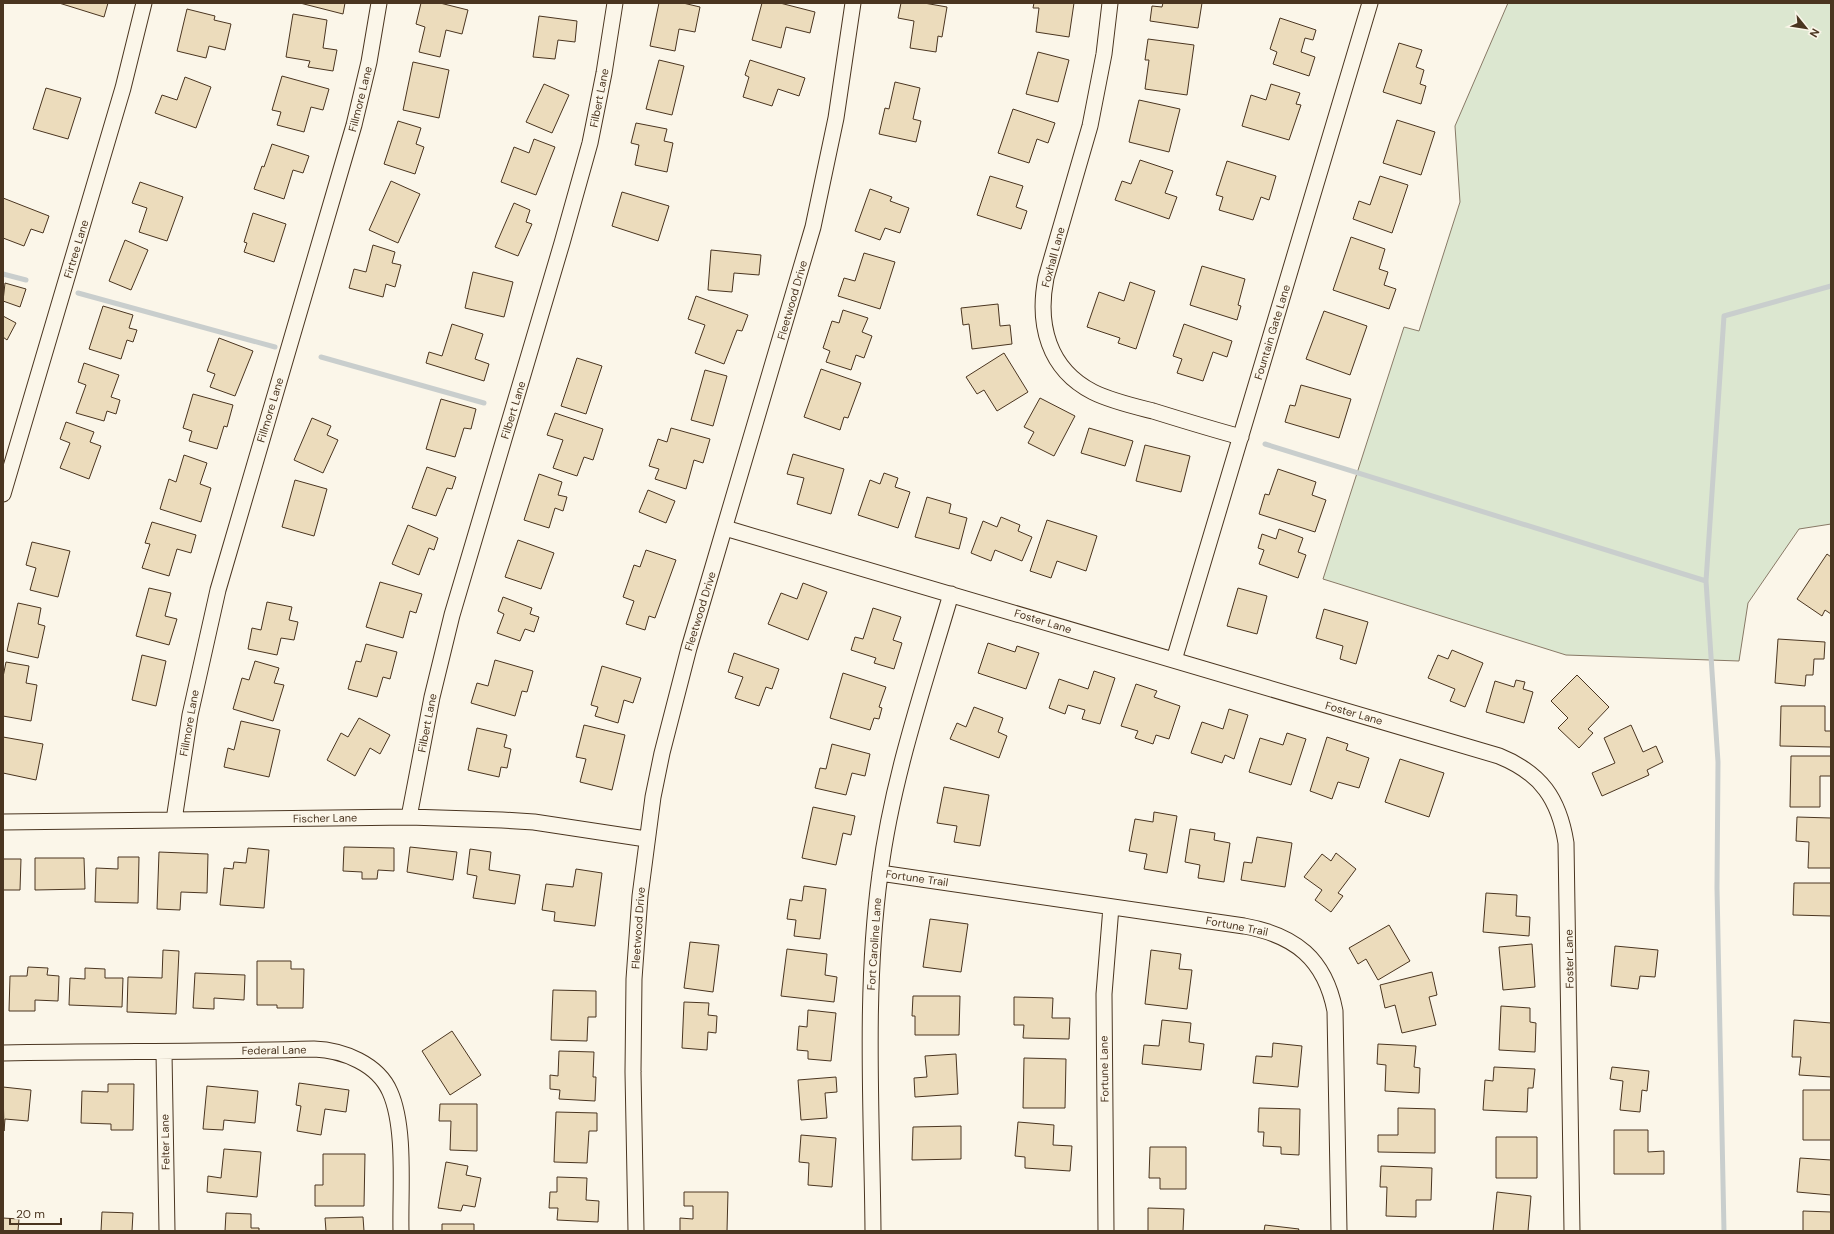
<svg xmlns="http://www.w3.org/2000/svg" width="1834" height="1234" font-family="'DM Sans',sans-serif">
	<rect width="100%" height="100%" fill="#fbf6e9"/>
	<path fill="#dce7d0" stroke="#887966" d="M1508 3H1831V524L1799 529 1748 603 1739 661 1566 655 1323 579 1404 327 1419 331 1460 202 1455 126Z"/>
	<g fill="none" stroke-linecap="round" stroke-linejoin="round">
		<path stroke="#c9cecd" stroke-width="5" d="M3 274 26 280
			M78 293 275 347
			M321 357 484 403
			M1265 444 1706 581
			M1724 1231 1717 888 1718 762 1706 581 1724 316 1831 286"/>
	</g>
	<path fill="#ecdcbc" stroke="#4a3520" d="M59 3H108L104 17Z
		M300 3H345L343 14Z
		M421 3H440L468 10 462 34 446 30 440 57 419 52 425 27 416 24Z
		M659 3H683L700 7 695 32 679 29 675 51 650 46Z
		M762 3H780L815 12 810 33 786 27 781 48 752 40Z
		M901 3H924L947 7 942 37 938 36 936 52 910 48 914 21 898 18Z
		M1034 3H1074L1069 37 1036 32 1039 8H1033Z
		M1163 3H1202L1198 28 1150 21 1152 6 1162 7Z
		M187 9 215 16 214 20 231 24 225 50 209 46 206 58 177 51Z
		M293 14 327 20 323 48 337 50 333 71 308 67 310 61 286 57Z
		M539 16 577 21 575 42 558 40 555 59 533 57Z
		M1280 18 1316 30 1313 40 1305 38 1301 52 1315 57 1309 76 1273 64 1277 52 1270 49Z
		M1148 39 1194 45 1187 95 1145 89 1149 60H1145Z
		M1399 43 1422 50 1416 67 1424 70 1420 84 1426 86 1421 104 1383 92Z
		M1038 52 1069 60 1058 102 1026 94Z
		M659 60 684 66 672 115 646 109Z
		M750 60 805 78 799 96 778 89 772 106 743 97 749 77 745 75Z
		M413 62 449 70 439 118 403 110Z
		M282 76 329 89 323 110 311 107 304 132 277 125 281 112 272 110Z
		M185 77 211 87 196 128 155 113 162 95 177 100Z
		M895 82 920 88 913 119 921 121 916 142 879 134 885 108 889 109Z
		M544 84 569 95 552 133 526 122Z
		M1271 84 1300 93 1296 104 1301 105 1289 140 1242 126 1251 95 1266 100Z
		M46 88 81 98 68 139 33 129Z
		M1139 100 1180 109 1169 152 1129 142Z
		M1013 109 1055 123 1048 143 1037 139 1029 163 998 153Z
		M1397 120 1435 132 1421 175 1383 163Z
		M398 121 421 128 416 144 424 147 415 174 384 164Z
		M636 123 667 129 664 141 673 143 667 172 635 165 639 145 631 143Z
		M534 139 555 147 536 195 501 182 514 147 529 153Z
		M272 144 309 156 303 173 293 170 284 199 254 189 262 166 264 167Z
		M1140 160 1173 171 1165 193 1177 197 1169 219 1115 200 1122 181 1131 184Z
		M1227 161 1276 176 1269 200 1261 197 1253 220 1219 210 1223 197 1216 195Z
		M990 176 1023 186 1016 207 1027 211 1021 229 977 215Z
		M1380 176 1408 185 1392 233 1353 219 1359 201 1370 205Z
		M391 181 420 194 398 243 369 230Z
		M140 182 183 197 167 241 139 232 147 208 132 203Z
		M870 189 892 197 890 201 909 208 900 233 885 228 880 240 855 231Z
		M622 192 669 206 658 241 612 226Z
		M3 198 49 216 43 233 31 229 24 246 3 238Z
		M514 203 530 210 526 222 532 224 518 256 495 247Z
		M253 213 286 224 274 262 244 252 247 243 244 242Z
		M1351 237 1385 249 1379 269 1388 272 1384 285 1396 289 1389 309 1333 290Z
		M125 240 148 250 131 290 109 281Z
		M373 245 395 252 392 263 401 265 395 287 386 284 383 297 349 288 354 269 366 272Z
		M711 250 761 255 759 275 734 273 732 292 708 290Z
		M864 253 895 262 880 309 838 296 844 278 855 281Z
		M1202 266 1245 279 1238 305 1241 306 1237 320 1190 305Z
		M473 272 513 282 504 317 465 308Z
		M1130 282 1155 291 1136 349 1118 343 1120 338 1087 327 1099 292 1124 301Z
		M5 283 26 289 20 307 3 301Z
		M696 296 748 315 742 331 737 330 724 364 695 353 705 325 688 319Z
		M998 304 1000 326 1010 325 1012 344 972 349 969 324 963 325 961 308Z
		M103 306 133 315 129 328 137 330 133 342 127 340 121 359 89 349Z
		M843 310 868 318 862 332 872 336 864 358 856 355 851 370 826 362 830 351 823 348 832 321 839 323Z
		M1324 311 1367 326 1350 375 1306 359Z
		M3 316 16 323 7 340 3 337Z
		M452 324 483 334 475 359 489 364 484 381 426 363 429 352 442 356Z
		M1184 324 1232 341 1227 357 1213 352 1203 381 1177 373 1182 359 1173 356Z
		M219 338 253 351 235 396 210 387 215 374 207 371Z
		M1004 353 1028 392 997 411 984 390 977 394 966 377Z
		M577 358 602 366 586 414 561 406Z
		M84 363 119 375 111 397 120 400 116 414 107 411 104 421 76 413 86 385 78 382Z
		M821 369 861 383 848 418 844 417 840 430 804 417Z
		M705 370 727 376 713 426 691 420Z
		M1301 385 1351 399 1339 438 1285 422 1290 405 1295 406Z
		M193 394 233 405 227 427 224 426 217 449 189 441 192 431 183 428Z
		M1040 398 1075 416 1054 456 1028 443 1034 432 1024 427Z
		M441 399 476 409 471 429 464 428 455 457 426 449Z
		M555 413 603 429 593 460 584 457 577 476 553 468 563 440 547 435Z
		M312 418 331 426 327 435 338 440 323 473 294 460Z
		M66 422 94 432 90 442 101 446 89 479 60 468 70 443 60 439Z
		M671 428 710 439 703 463 694 460 686 489 655 479 659 469 649 466 658 439 667 442Z
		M1089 428 1133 441 1125 466 1081 453Z
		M1145 445 1190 456 1181 492 1136 481Z
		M793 454 844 469 831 514 797 504 804 478 787 474Z
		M184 455 207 463 200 484 211 488 201 522 160 509 169 479 176 482Z
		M427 467 456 477 452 489 447 488 436 516 412 508Z
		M1278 469 1316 482 1312 495 1326 500 1315 532 1259 514 1265 494 1269 495Z
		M884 473 898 478 895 487 910 492 898 528 858 515 870 480 880 484Z
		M539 474 562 482 558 495 567 497 563 511 555 508 549 528 524 520Z
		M295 480 327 489 314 536 282 527Z
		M648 490 675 501 666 523 639 512Z
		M927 497 951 504 949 513 967 518 959 549 915 537Z
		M1001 517 1020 525 1018 531 1032 537 1022 561 995 550 991 561 971 553 983 521 997 527Z
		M1047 520 1097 536 1086 571 1057 561 1051 578 1030 571Z
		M152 522 196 535 191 553 177 549 169 576 142 568 150 544 145 543Z
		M408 525 438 538 434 550 429 548 419 575 392 564Z
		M1279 529 1303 538 1298 552 1306 555 1298 578 1259 564 1264 550 1258 548 1262 534 1276 539Z
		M518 540 554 553 541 589 505 577Z
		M32 542 70 551 58 597 30 590 36 568 26 565Z
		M646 550 676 560 655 618 649 616 645 630 626 624 634 601 623 597 634 565 640 567Z
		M1827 554 1831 557V614L1825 610 1822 616 1797 599Z
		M380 582 422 594 416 613 410 611 403 638 366 627Z
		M803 583 827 592 808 640 768 624 781 593 797 599Z
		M149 588 171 593 165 616 177 619 169 645 136 636Z
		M1238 588 1267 596 1257 634 1227 626Z
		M503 597 532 608 530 614 539 617 534 632 525 629 520 641 497 633 504 614 498 611Z
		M267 602 292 607 289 620 298 622 294 640 281 638 277 655 248 649 252 628 261 630Z
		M18 603 41 608 38 624 45 626 38 658 7 651Z
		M873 608 901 617 893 640 902 643 894 669 874 663 876 658 851 650 855 637 863 639Z
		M1324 609 1368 622 1356 664 1340 659 1343 646 1316 638Z
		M1778 639 1825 642 1824 659H1814L1813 675H1806L1805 686 1775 683Z
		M988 643 1015 652 1017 646 1039 653 1026 689 978 673Z
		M366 644 397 652 390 679 383 677 377 697 348 689 356 661 361 662Z
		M1452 650 1483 663 1465 707 1450 701 1455 689 1428 678 1438 655 1448 659Z
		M734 653 779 669 772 689 766 687 759 706 735 698 743 677 728 672Z
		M142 655 166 661 156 706 132 700Z
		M495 660 533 671 527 692 522 691 515 716 471 703 477 683 488 686Z
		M255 661 279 668 274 683 284 685 273 721 233 709 242 678 249 680Z
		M6 662 29 666 26 683 37 685 31 721 3 716V677Z
		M602 666 641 678 633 703 624 700 618 723 595 716 598 707 591 705Z
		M1094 671 1115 678 1100 724 1082 719 1085 710 1068 705 1065 714 1049 708 1059 679 1088 689Z
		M843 673 886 687 879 707 882 708 879 719 874 718 870 730 830 718Z
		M1577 675 1609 707 1588 729 1593 733 1579 748 1558 728 1568 718 1551 701Z
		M1516 680 1525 682 1523 689 1533 692 1524 723 1486 712 1495 681 1514 687Z
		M1136 684 1157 691 1154 697 1180 706 1169 739 1156 735 1153 744 1135 738 1138 731 1121 726Z
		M1781 706H1825V731H1831V747L1780 746Z
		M974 707 1003 718 998 732 1007 736 999 758 950 739 957 723 966 727Z
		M1229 709 1248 715 1234 759 1225 755 1222 763 1191 753 1202 722 1223 729Z
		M359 718 390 735 380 754 370 748 355 776 327 760 341 733 348 737Z
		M241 721 280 730 269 777 224 767 228 748 234 750Z
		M584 725 625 735 612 790 580 782 586 759 576 757Z
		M1631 725 1643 752 1656 746 1663 762 1647 770 1649 775 1602 796 1592 773 1615 763 1604 738Z
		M477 728 507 735 504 747 511 749 507 768 501 767 499 777 468 770Z
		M1287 733 1306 739 1291 785 1249 772 1260 738 1283 745Z
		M3 737 43 744 36 780 3 773Z
		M1327 737 1348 744 1346 750 1369 758 1359 788 1338 782 1332 799 1310 791Z
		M832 744 870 754 865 776 852 773 846 795 815 788 820 768 826 769Z
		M1791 756H1831V776H1820V807H1790Z
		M1400 759 1444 773 1429 817 1385 802Z
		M944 787 989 795 980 846 954 842 957 826 937 823Z
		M813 807 855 816 851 835 843 833 836 865 802 858Z
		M1154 812 1177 816 1167 873 1144 869 1147 854 1129 851 1135 819 1153 822Z
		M1797 817 1831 818V868H1808L1809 842 1796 841Z
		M1190 829 1215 833 1214 840 1230 843 1224 882 1198 878 1200 865 1185 862Z
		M1257 837 1292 843 1285 887 1241 880 1244 862 1252 863Z
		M344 847 394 848V871L378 870 377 879H362V872L343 871Z
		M410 847 457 852 453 880 407 872Z
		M248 848 269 850 264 908 220 905 224 868 233 869 234 862 246 863Z
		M470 849 491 852 489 870 520 875 515 904 473 898 477 876 467 874Z
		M159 852 208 854 207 893 181 892 180 910 157 909Z
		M1336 853 1356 869 1338 893 1343 896 1331 912 1315 900 1322 890 1304 877 1322 854 1331 861Z
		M118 857H139L138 903 95 902 96 868 118 869Z
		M35 858H84L85 889 35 890Z
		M3 859H21L20 890H3Z
		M576 869 602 873 595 926 554 921 555 912 542 910 546 884 573 887Z
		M1794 883H1831V916L1793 915Z
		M804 886 826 889 820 939 794 936 796 920 787 919 790 899 802 901Z
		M1486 893 1517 895 1516 916 1530 917 1529 936 1483 932Z
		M930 919 968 924 961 972 923 967Z
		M1389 925 1410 961 1378 980 1366 959 1358 964 1349 948Z
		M690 942 719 945 713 992 684 988Z
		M1532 944 1535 987 1503 990 1499 947Z
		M1615 946 1658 950 1655 977 1640 976 1638 989 1611 986Z
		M787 949 827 954 825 975 837 977 834 1002 781 996Z
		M163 950 179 951 176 1014 127 1012 128 977 162 978Z
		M1151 950 1181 954 1179 969 1192 970 1187 1009 1145 1004Z
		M257 961H291V969H304L303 1008H277V1005H257Z
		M28 967 48 968 47 975 59 976 58 1001 35 1000V1011H9L10 976H27Z
		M85 968 105 969V978H123L122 1007 69 1005 70 978 85 979Z
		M1432 972 1437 995 1429 997 1436 1025 1402 1033 1395 1005 1385 1008 1380 985Z
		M195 973 245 975 244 1000 214 998V1009L193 1008Z
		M553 990 596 991V1017H588L587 1041 551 1040Z
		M913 996H960L959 1035H915V1016H912Z
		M1014 997 1053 998 1052 1018H1070L1069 1039 1023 1038 1024 1025H1014Z
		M684 1002 709 1003 708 1015 717 1016 716 1033 708 1032 707 1050 682 1048Z
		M1501 1006 1530 1008V1022L1536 1023 1535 1052 1499 1050Z
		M808 1010 836 1013 831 1061 808 1059V1051L797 1050 799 1026 807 1027Z
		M1162 1020 1191 1023 1189 1042 1204 1044 1201 1070 1142 1064 1144 1045 1159 1046Z
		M1794 1020 1831 1023V1077L1799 1075 1801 1057H1792Z
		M452 1031 481 1075 450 1095 422 1051Z
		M1273 1043 1302 1046 1298 1087 1253 1083 1256 1056 1272 1057Z
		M1378 1044 1416 1046 1414 1067 1420 1068 1419 1093 1385 1091 1386 1065 1377 1064Z
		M559 1051 594 1052 593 1077H596L595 1101 559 1099 560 1090 550 1089V1075L558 1076Z
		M956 1054 958 1094 915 1097 914 1078 927 1077 925 1056Z
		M1024 1058 1066 1059 1065 1108H1023Z
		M1494 1067 1535 1069 1533 1088H1528L1527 1112 1483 1110 1485 1080 1493 1081Z
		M1612 1067 1649 1071 1647 1091 1642 1090 1640 1112 1620 1110 1623 1081 1610 1079Z
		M836 1077 837 1092 825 1093 827 1118 801 1120 798 1080Z
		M299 1083 349 1090 346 1112 325 1109 321 1135 297 1131 301 1106 296 1105Z
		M108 1084H134L133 1130H111V1124L81 1123 82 1091 108 1092Z
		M207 1086 258 1091 255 1123 224 1120 223 1130 203 1129Z
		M3 1087 31 1090 28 1121 5 1119 4 1131Z
		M1803 1090H1831V1140H1803Z
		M440 1104H477V1151L450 1150 451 1121H439Z
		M1259 1108 1300 1109 1299 1155 1281 1154V1147L1263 1146 1264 1132H1258Z
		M1398 1108 1435 1109V1153L1378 1152V1135H1398Z
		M556 1112 597 1113V1131H589L587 1163 554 1162Z
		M1018 1122 1054 1125 1053 1145 1072 1146 1070 1171 1025 1168V1157L1015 1156Z
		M961 1126V1159L912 1160 913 1127Z
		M1614 1130H1648V1152L1664 1151V1174H1614Z
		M801 1135 836 1138 832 1187 808 1185 809 1163 799 1162Z
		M1496 1137H1537V1178H1496Z
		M1150 1147H1186V1189H1160V1178H1149Z
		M224 1149 261 1152 257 1197 207 1192 208 1176 221 1178Z
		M323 1154H365L364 1206H315V1185H323Z
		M1800 1158 1831 1160V1195L1797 1192Z
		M446 1162 468 1166 466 1175 481 1178 475 1207 463 1205 461 1211 438 1208Z
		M1381 1166 1432 1168 1431 1200H1416V1217L1386 1216 1387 1187H1380Z
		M557 1177 587 1178 586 1200 599 1201 598 1222 557 1220 558 1208H549L550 1192H557Z
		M684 1192H728L727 1231H680V1218L693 1219V1206H684Z
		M1497 1192 1531 1196 1528 1231H1493Z
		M1148 1208 1184 1209 1183 1231H1148Z
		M1803 1211 1831 1212V1231H1803Z
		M102 1212 133 1213 132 1231H101Z
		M226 1213 251 1214V1228H259V1231H225Z
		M363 1217 364 1231H326L325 1218Z
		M3 1218 19 1219 18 1231H3Z
		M442 1224H474V1231H442Z
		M1265 1225 1299 1229 1298 1231H1264Z"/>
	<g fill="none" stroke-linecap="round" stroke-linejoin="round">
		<g stroke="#4a3520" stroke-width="17">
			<path id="street" d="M1110 3 1104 54 1090 126 1046 278C1037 324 1048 369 1093 392 1111 401 1133 406 1153 411 1182 420 1211 429 1241 437
				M3 494 123 88 144 3
				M725 528 1499 756C1541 773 1559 799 1566 843L1572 1231
				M1174 660 1370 3
				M409 817 432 697 452 615 562 243 590 143 604 73 615 3
				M174 820 190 715 218 590 354 125 369 62 379 3
				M3 822 409 817 502 820 534 822 646 839
				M880 873 1244 926C1295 935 1325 959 1335 1011L1339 1231
				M3 1053C107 1051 210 1052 314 1049 343 1050 378 1064 390 1092 406 1128 400 1191 401 1231
				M164 1053 167 1231
				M636 1231 633 1072 634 979 640 896 653 797 662 753 689 648 813 227 836 118 853 3
				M873 1231C872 1112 864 992 880 874 892 779 924 686 951 594
				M1106 1231 1104 994 1111 907"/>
		</g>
		<use href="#street" stroke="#fbf6e9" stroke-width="15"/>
	</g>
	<g text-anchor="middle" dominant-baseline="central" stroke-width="3" stroke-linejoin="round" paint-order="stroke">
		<g font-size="11" fill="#4a3520" stroke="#fbf6e9">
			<text transform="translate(599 98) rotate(-79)">Filbert Lane</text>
			<text transform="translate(360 99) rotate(-76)">Fillmore Lane</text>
			<text transform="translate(76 249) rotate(-73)">Firtree Lane</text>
			<text transform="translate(1053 257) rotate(-75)">Foxhall Lane</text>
			<text transform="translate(792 300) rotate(-74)">Fleetwood Drive</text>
			<text transform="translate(1272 332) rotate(-73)">Fountain Gate Lane</text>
			<text transform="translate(270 410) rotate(-73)">Fillmore Lane</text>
			<text transform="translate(513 410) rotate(-73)">Filbert Lane</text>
			<text transform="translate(700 611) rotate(-73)">Fleetwood Drive</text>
			<text transform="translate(1043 621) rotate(17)">Foster Lane</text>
			<text transform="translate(1354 713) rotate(16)">Foster Lane</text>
			<text transform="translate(189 723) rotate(-80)">Fillmore Lane</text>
			<text transform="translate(427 723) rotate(-79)">Filbert Lane</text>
			<text transform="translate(325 818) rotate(-1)">Fischer Lane</text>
			<text transform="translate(917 878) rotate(8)">Fortune Trail</text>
			<text transform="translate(1237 926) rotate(11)">Fortune Trail</text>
			<text transform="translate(638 928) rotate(-86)">Fleetwood Drive</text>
			<text transform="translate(874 944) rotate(-86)">Fort Caroline Lane</text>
			<text transform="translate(1569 959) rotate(-91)">Foster Lane</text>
			<text transform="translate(274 1050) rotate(-1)">Federal Lane</text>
			<text transform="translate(1104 1069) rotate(-91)">Fortune Lane</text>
			<text transform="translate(165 1142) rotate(-91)">Felter Lane</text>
		</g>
	</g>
	<rect width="1834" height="1234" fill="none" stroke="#4a3520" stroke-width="8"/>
	<g transform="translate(1806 28) rotate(120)" stroke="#fbf6e9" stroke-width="3" paint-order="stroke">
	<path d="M0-3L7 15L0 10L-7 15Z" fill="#4a3520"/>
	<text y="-6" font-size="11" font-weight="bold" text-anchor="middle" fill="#4a3520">N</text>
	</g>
	<path d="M10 1218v6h51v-6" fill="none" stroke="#4a3520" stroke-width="2"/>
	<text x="16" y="1218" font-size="12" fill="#4a3520" stroke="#fbf6e9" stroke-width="3" paint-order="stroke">20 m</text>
</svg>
